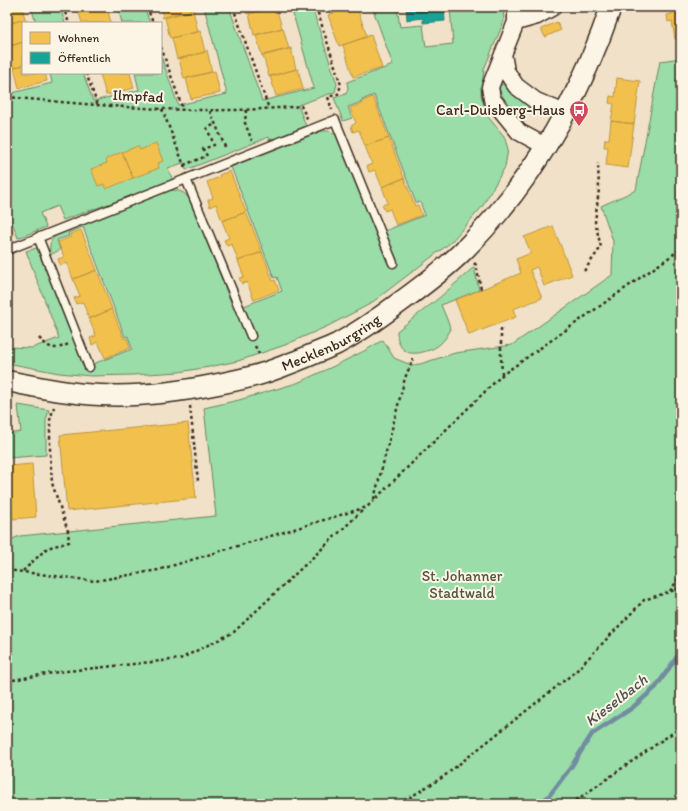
<svg xmlns="http://www.w3.org/2000/svg" width="688" height="811" font-family="Itim,sans-serif">
	<rect width="100%" height="100%" fill="#f0e1c8"/>
	<filter id="ink" filterUnits="userSpaceOnUse"><feTurbulence type="fractalNoise" baseFrequency=".025" numOctaves="2"/><feDisplacementMap in="SourceGraphic" scale="8" xChannelSelector="R" yChannelSelector="G"/><feConvolveMatrix kernelMatrix="1 2 1 2 8 2 1 2 1" color-interpolation-filters="sRGB"/></filter>
	<g filter="url(#ink)">
		<path fill="#9adda9" stroke="#6a8464" d="M31 7H60L65 23H36Z
			M118 7H144L150 23H122Z
			M204 7H229L262 101 314 88 291 7H312L337 84 335 92 298 105 306 126 270 140 269 137 186 170 183 163 168 168 173 181 63 220 57 206 40 213 46 227 18 238 12 222 8 223 7 222V93L8 94 52 83 50 73H83L93 101 139 90 135 73H161V56L178 105 227 94Z
			M372 7H397L400 27 423 25 426 47 453 44 450 7H503L504 21 484 69 481 95 488 117 504 136 508 149 505 167 482 207 450 243 370 304 328 326 285 345 238 361 209 367 179 372 132 375 91 376 59 373 7 363V347L32 348 59 338 26 251 37 248 85 367 132 349 128 336 125 337 83 227 68 233 69 236 57 240 60 250 50 255C49 244 50 240 58 234L166 190C179 190 183 190 191 201L234 310 282 291 277 277 274 278 231 167 322 131H329L336 135 377 234 425 215 420 202 416 203 374 95 362 100V102L348 107 352 118 343 121 334 98 346 94 348 88 347 82 393 65Z
			M681 58V804H7V541L20 536 216 516 204 408 239 400 297 383 332 367 366 350 383 340 394 358 411 365 420 364 455 353 512 345 612 275 613 241 601 206 636 190 660 61Z
			M502 84 520 100 530 106 524 117C515 109 501 100 499 87L500 85Z
			M474 267 479 290 441 305 451 329C448 334 445 340 440 344 437 347 431 350 426 351 423 352 420 353 417 353 402 355 397 343 397 331L439 298Z
			M18 405 49 410 46 420V455L7 458V434L21 432Z"/>
		<path fill="#f2c14e" stroke="#bb9440" d="M7 7H22L25 19 7 24Z
			M76 7H102L78 13Z
			M102 7H107L111 23H82L79 13Z
			M161 7H190L191 11 163 18Z
			M245 7H275L247 14Z
			M275 7H276L282 28 254 35 249 14Z
			M352 7H357L367 37 339 46 328 15Z
			M671 7H681V39H675L672 21 668 22 667 15 672 14Z
			M193 10 198 32 170 38 165 17Z
			M26 19 28 23H23V42L7 47V24Z
			M557 22 561 30 545 37 541 29Z
			M283 28 289 49 262 56 256 35Z
			M200 31 205 52 177 59 172 38Z
			M371 35 382 68 353 77 343 45Z
			M23 42V65L12 68 7 47Z
			M291 48 296 69 269 77 263 55Z
			M207 50 212 72 184 79 179 59 205 52Z
			M23 65V73H45L47 81 19 88 14 68Z
			M298 69 303 89 276 96 270 76Z
			M215 71 220 93 191 99 186 78Z
			M106 73H130L134 88 106 95 100 74Z
			M617 78 640 81 634 124 611 121 614 104 609 103 610 96 615 97Z
			M373 97 389 138 365 146 359 130 353 132 351 126 356 123 350 108 364 103 363 101Z
			M611 121 634 124 628 168 606 165 608 147H604L605 139H609Z
			M389 138 404 178 382 187 375 170 369 172 367 166 372 164 365 146Z
			M156 143 163 161 158 163 159 168 133 178 122 152 138 146 140 150Z
			M122 152 133 178 106 189 104 184 98 186 91 169 107 163 106 159Z
			M230 171 246 212 222 221 216 204 210 207 208 200 213 198 207 182 220 177 219 175Z
			M404 178 415 206 418 205 422 215 396 225 390 209 385 211 382 205 388 203 382 187Z
			M246 212 262 252 238 261 232 244 227 246 224 240 229 238 222 221Z
			M10 225 14 235 7 238V226Z
			M553 226 572 275 544 286 537 267 530 270 542 298 513 309 516 317 469 335 455 300 521 273 516 259 531 253 524 237Z
			M81 230 97 270 73 279 67 263 60 265 58 259 64 257 58 242 71 237 70 234Z
			M262 252 273 281 275 280 279 290 254 300 247 282 242 284 239 278 244 277 238 261Z
			M97 270 112 309 89 319 83 302 76 304 74 298 80 296 73 279Z
			M112 309 124 339 127 338 130 348 105 358 98 342 92 345 90 338 96 336 89 319Z
			M188 423 196 498 67 511 60 435Z
			M32 464 36 517 13 519 11 494H7V489H11L9 466Z"/>
		<path fill="#17a398" stroke="#227f73" d="M406 7H444L445 21 423 23V18L407 20Z"/>
		<g fill="none" stroke-linecap="round" stroke-linejoin="round">
			<path stroke="#728ca0" stroke-width="4.5" d="M537 804 549 796 571 767 592 734 632 708 656 687 681 651"/>
			<g stroke="#3b2a1e" stroke-width="11">
				<path id="service" d="M186 179 251 336
					M38 237 89 367
					M7 250 335 120 393 263"/>
			</g>
			<g stroke="#3b2a1e" stroke-width="19">
				<path id="minor" d="M516 7V22L490 87 492 99 519 132 545 146
					M516 22 537 16 553 7
					M503 54 506 71 516 86 536 101 565 113"/>
			</g>
			<g stroke="#3b2a1e" stroke-width="23">
				<g id="tertiary">
					<path id="s1" d="M7 381C38 387 69 394 100 395 140 397 179 392 218 384 233 381 249 378 264 373 277 369 291 363 304 358 315 353 326 349 337 344 359 332 379 318 399 303 421 287 444 270 463 251 532 183 580 97 611 7"/>
				</g>
			</g>
			<path stroke="#3b2a1e" stroke-width="2.5" stroke-dasharray="3 3" stroke-linecap="butt" d="M63 7 69 23
				M147 7 153 23
				M233 7 269 109
				M316 7 341 85 338 94 328 97 332 110
				M161 47 183 110
				M86 73 98 106
				M7 87 11 97
				M7 97C105 106 204 116 301 106L308 120
				M162 109 185 168
				M246 110 245 123 252 141
				M210 111 226 149
				M207 156 203 149 214 145 207 128 216 124
				M184 165 204 157
				M474 263 476 265 481 289
				M584 271 601 247 595 222 599 189 598 163
				M501 329V356L502 374
				M39 338C51 350 54 350 69 344
				M255 346 260 356
				M190 406 198 481
				M7 474 8 489
				M374 499 405 378 413 359
				M7 570 95 581 158 570 367 507 502 375 681 249
				M23 571 47 548 69 542 68 531 52 483 50 454V420L54 407
				M670 591 681 575
				M678 626H681
				M7 681 58 672 180 659 234 632 365 508
				M399 804 443 777 575 672 644 600 681 588
				M571 804 681 727"/>
			<use href="#service" stroke="#fcf5e5" stroke-width="8"/>
			<use href="#minor" stroke="#fcf5e5" stroke-width="16"/>
			<use href="#tertiary" stroke="#fcf5e5" stroke-width="20"/>
		</g>
	</g>
	<defs>
		<g id="bus-pin" transform="scale(1)"><path d="M0 17L-7.5 6A9.5 9.5 0 1 1 7.5 6Z" fill="#d1495b" stroke="#fcf5e5"/><path d="M-5-6H5V4H4V6H2V4H-2V6H-4V4H-5ZM-3.5-4V0h7V-4ZM-3.5 1.2v1.5H-2V1.2ZM2 1.2v1.5H3.5V1.2Z" fill="#fff"/></g>
	</defs>
	<g fill-rule="evenodd">
		<use href="#bus-pin" x="579" y="110"/>
	</g>
	<g text-anchor="middle" dominant-baseline="central" stroke-width="4" stroke-linejoin="round" paint-order="stroke">
		<g font-size="15" fill="#3b2a1e" stroke="#fcf5e5">
			<text transform="translate(138 96) rotate(3)">Ilmpfad</text>
			<text stroke="none"><textPath href="#s1" startOffset="334">Mecklenburgring</textPath></text>
		</g>
		<g font-size="15" fill="#3b2a1e" stroke="#fcf5e5" text-anchor="end">
			<text x="565" y="110">Carl-Duisberg-Haus</text>
		</g>
		<g font-size="15" fill="#535741" stroke="#fcf5e5">
			<text x="462" y="576">St. Johanner<tspan x="462" dy="17">Stadtwald</tspan></text>
		</g>
		<g font-size="16" font-style="italic" fill="#525354" stroke="#fcf5e5">
			<text transform="translate(616 700) rotate(-38)">Kieselbach</text>
		</g>
	</g>
	<rect width="688" height="811" fill="none" stroke="#fcf5e5" stroke-width="24"/>
	<rect x="12" y="12" width="664" height="787" fill="none" stroke="#3b2a1e" stroke-width="1.5" filter="url(#ink)"/>
	<rect x="22" y="22" width="140" height="52" fill="#fcf5e5" stroke="#afa495"/>
	<rect x="30" y="32" width="20" height="12" fill="#f2c14e" stroke="#afa495"/>
	<text x="58" y="42" font-size="12" fill="#3b2a1e">Wohnen</text>
	<rect x="30" y="52" width="20" height="12" fill="#17a398" stroke="#afa495"/>
	<text x="58" y="62" font-size="12" fill="#3b2a1e">Öffentlich</text>
</svg>
